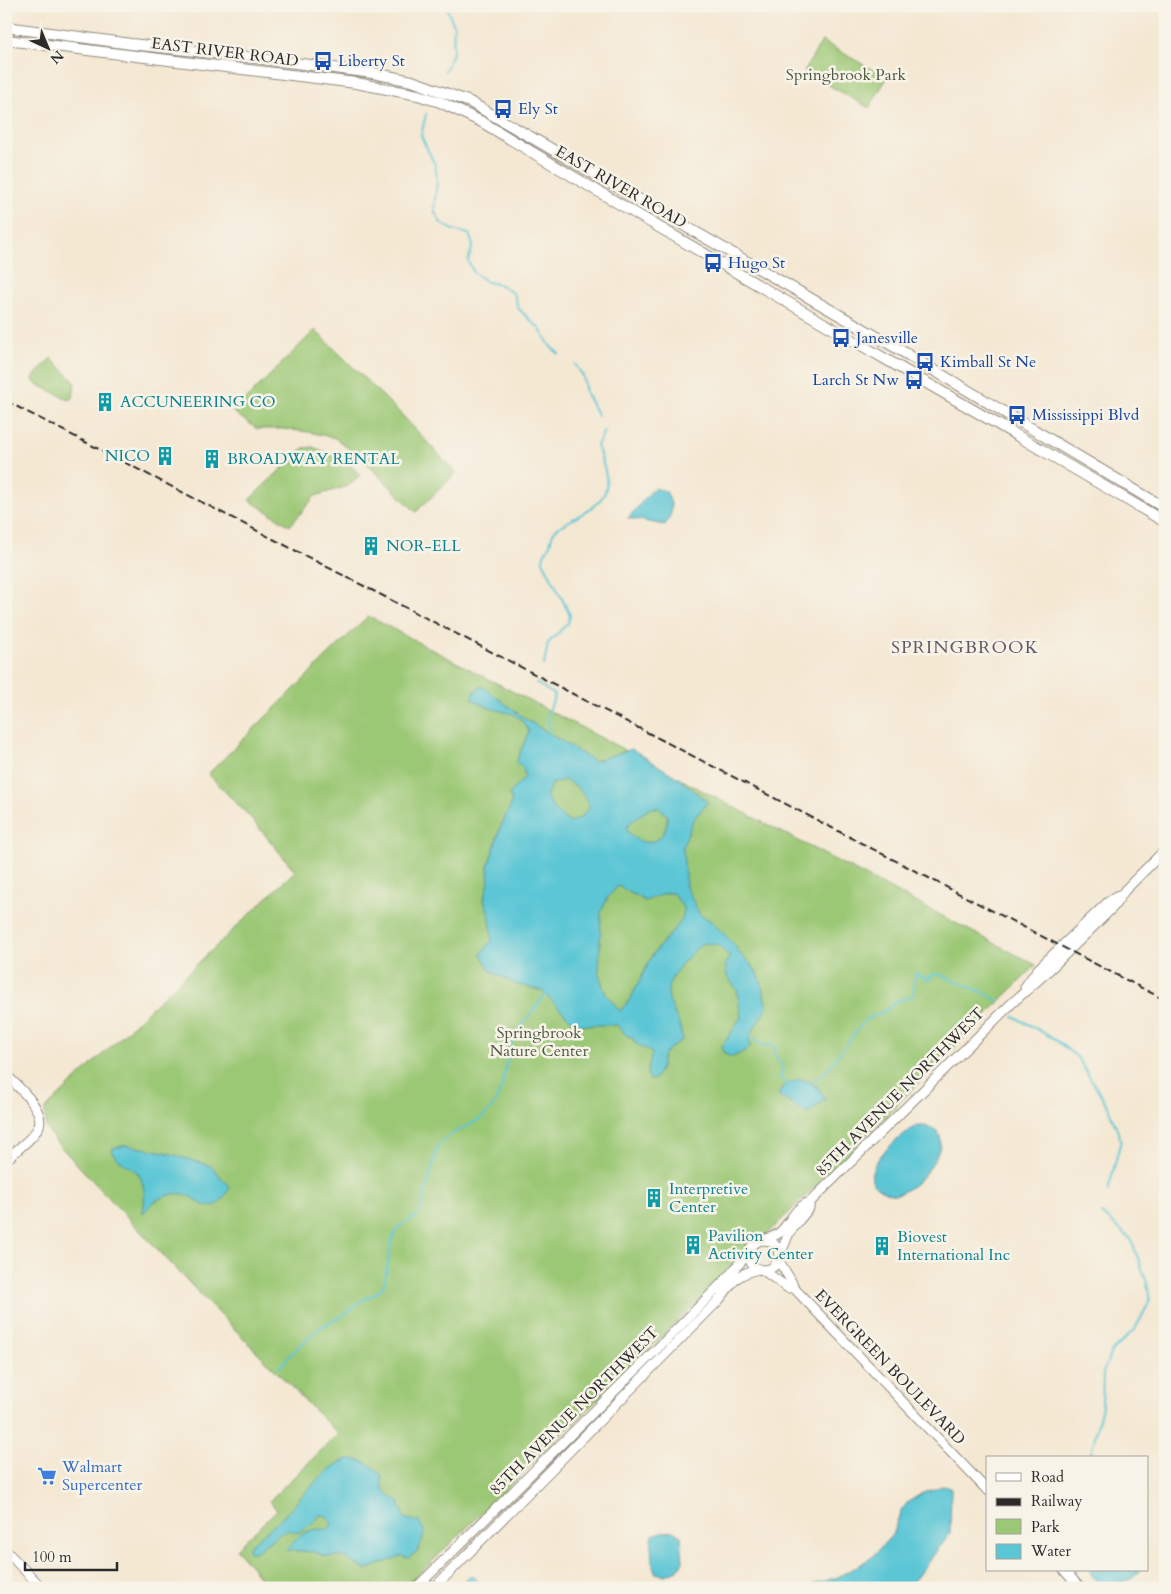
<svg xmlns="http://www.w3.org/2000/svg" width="1171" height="1594" font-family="Cardo,serif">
	<rect width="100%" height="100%" fill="#f7f3e8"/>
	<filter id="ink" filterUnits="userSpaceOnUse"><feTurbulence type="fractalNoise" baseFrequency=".02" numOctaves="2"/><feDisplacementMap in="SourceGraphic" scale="10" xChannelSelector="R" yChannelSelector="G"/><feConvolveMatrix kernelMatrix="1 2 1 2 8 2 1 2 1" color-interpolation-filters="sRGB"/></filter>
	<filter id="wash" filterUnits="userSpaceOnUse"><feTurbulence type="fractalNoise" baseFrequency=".0096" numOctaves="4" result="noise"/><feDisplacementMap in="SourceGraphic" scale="20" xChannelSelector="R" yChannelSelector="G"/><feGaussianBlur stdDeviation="1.12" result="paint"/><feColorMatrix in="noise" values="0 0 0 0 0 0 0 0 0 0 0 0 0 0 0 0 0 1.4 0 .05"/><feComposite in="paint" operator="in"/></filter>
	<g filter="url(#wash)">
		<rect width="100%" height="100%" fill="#f4e8d3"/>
		<path fill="#9bc875" stroke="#637a50" d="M822 41 887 78 869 108 804 71Z
			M315 330 402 415 456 473 416 512 362 459 335 438 309 432 283 429H257L233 412Z
			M51 358 75 382 73 398 70 400 36 384 33 380 34 376Z
			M313 447 345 460 360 475 348 486 315 496 290 526 249 500 303 448Z
			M368 616 1036 965 816 1186 405 1588H267L255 1571 236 1549 277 1510 269 1501 338 1434 198 1292 56 1142 46 1128 45 1109 295 871 250 817 208 774Z"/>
		<path fill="#5bc6d5" stroke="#437880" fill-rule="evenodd" d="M654 488 666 491C673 506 674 511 665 525L628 518Z
			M482 686 524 718 594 761 632 749 681 780 708 802 693 820 683 846 686 887 700 915 710 920 735 945 739 953 751 964 760 978 767 1007 749 1037 750 1048 733 1057 725 1054 721 1048 741 1017 737 990 727 976 725 964 730 957 718 945 703 943C691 954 670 973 668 990 667 1002 676 1014 679 1024 681 1029 681 1035 682 1040L668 1050 663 1056 661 1068 655 1079 650 1080 647 1073 652 1053 635 1043 632 1037 627 1036 617 1025H576L542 991 515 984 491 971 481 954 492 940 490 919 484 899 489 882 488 867 500 828 512 802 509 794 525 777 523 768 516 762 529 731C515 709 511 715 490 708 484 706 478 702 472 699L474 692ZM564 780C578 785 584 793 590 807L580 818 569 822 555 811 546 796 552 784ZM649 808H659L667 815C669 843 642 852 626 829L630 823ZM618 886 645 901 666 893H673L684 909 682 920 653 954 631 998 620 1011 605 993 599 974 601 912 608 897Z
			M800 1079C814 1083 820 1086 825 1100L807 1114 779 1096V1092L786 1084Z
			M917 1126C921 1126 925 1126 929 1127 956 1134 929 1171 918 1181 911 1188 903 1192 895 1195 888 1193 878 1190 874 1184 861 1165 903 1133 917 1126Z
			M126 1145 165 1152 211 1166 230 1187C226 1196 217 1211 204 1205 197 1202 191 1195 183 1194 174 1192 160 1197 153 1203 149 1206 146 1211 142 1214 146 1203 145 1185 139 1175 133 1166 120 1165 112 1152L113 1148Z
			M347 1459C362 1459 373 1464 382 1476 380 1490 388 1496 399 1502L404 1518 419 1522 425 1532 418 1551 408 1558 401 1556 366 1570 343 1557 324 1556 315 1552 286 1550C292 1543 302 1532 312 1530 318 1528 324 1530 329 1529L332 1523 327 1516 320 1515 315 1521 298 1533 289 1530 279 1534 255 1552H249L248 1548 251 1544C263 1534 276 1524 287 1513 305 1494 322 1470 347 1459Z
			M945 1485 951 1489 950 1534 915 1579 906 1588H811L812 1585 838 1577 871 1558 892 1535 901 1511 908 1502 921 1494Z
			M673 1531 681 1536 683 1561 678 1570 665 1575 655 1573C651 1562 650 1545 653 1535L662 1532Z
			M1089 1570H1141C1128 1586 1099 1593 1089 1570Z
			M472 1575 485 1588H457Z"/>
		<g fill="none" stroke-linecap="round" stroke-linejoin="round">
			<path stroke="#5bc6d5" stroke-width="2" d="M445 71 453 53 454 26 446 6
				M426 114 421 136 435 165 437 180 434 210 440 222 453 230 469 234 473 245 468 261 474 273 487 282 501 285 514 294 518 308 528 318 539 328 551 347 559 354
				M575 364 583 376 586 393 598 416
				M544 665 548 643 568 623 570 615 543 561C543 553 547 551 550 544 551 540 552 536 553 533 557 526 567 523 573 519 613 497 612 488 597 446L604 431
				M536 683 555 695 547 716 550 734
				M1013 1016 1053 1038 1077 1057 1108 1107 1121 1140 1108 1191
				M749 1037 764 1046 772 1044 775 1046C773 1057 777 1059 783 1066L780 1078 787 1084
				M812 1082 823 1075 866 1019 886 1011 895 1002 913 996 915 973 928 980 933 974 941 975 987 994 998 1001
				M279 1368 290 1355 321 1327 344 1315 364 1299 377 1293 384 1285 392 1239 398 1227 410 1220 420 1212 438 1146C452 1128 480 1126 493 1106 505 1088 504 1067 510 1047 513 1035 538 1004 547 993
				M1090 1458 1102 1406 1103 1373 1111 1352 1135 1329 1150 1301 1147 1283 1131 1239 1102 1214"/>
		</g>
	</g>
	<g filter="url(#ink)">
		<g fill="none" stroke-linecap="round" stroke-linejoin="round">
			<g stroke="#908a7f" stroke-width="11">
				<path id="tertiary" d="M1025 987 1038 969 1108 902 1119 895
					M6 1075C17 1086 45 1109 39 1126 35 1137 15 1151 6 1160
					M749 1255a15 15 0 1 1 30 0a15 15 0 1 1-30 0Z
					M764 1240C769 1238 775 1236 779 1233 790 1224 795 1206 810 1202L1011 1004 1045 974 1096 924 1114 906 1125 890 1165 850
					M780 1255 789 1233 809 1208 810 1202
					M779 1259C782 1270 792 1278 793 1287L987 1490
					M763 1270 788 1288 793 1287
					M6 1551 42 1588
					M1064 1570 1080 1588
					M416 1588 680 1326 728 1277 749 1252
					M434 1588 718 1301C734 1282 733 1275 759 1269"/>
			</g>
			<g stroke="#908a7f" stroke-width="12">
				<path id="secondary" d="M6 27 131 44 224 54 373 73 412 81 470 102 900 350 1165 508
					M6 40 356 83 418 95 440 102 482 122C707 258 938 388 1165 522"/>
			</g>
			<use href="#tertiary" stroke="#fff" stroke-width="9"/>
			<use href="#secondary" stroke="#fff" stroke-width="10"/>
			<path stroke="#2b2b2b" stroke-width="2" stroke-dasharray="8 4" stroke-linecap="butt" d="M6 401 1165 1000"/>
		</g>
	</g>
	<defs>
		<g id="bus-bare" transform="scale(1.5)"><path d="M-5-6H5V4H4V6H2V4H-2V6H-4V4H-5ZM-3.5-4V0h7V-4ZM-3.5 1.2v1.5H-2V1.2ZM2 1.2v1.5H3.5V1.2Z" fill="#1a4fb4" stroke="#f7f3e8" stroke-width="2.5" paint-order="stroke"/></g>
		<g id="building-bare" transform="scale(1.5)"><path d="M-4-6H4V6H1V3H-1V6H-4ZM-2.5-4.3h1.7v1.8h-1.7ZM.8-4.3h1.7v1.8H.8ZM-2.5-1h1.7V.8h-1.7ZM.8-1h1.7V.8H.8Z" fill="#0f9aa8" stroke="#f7f3e8" stroke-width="2.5" paint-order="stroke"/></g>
		<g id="supermarket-bare" transform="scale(1.5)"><path d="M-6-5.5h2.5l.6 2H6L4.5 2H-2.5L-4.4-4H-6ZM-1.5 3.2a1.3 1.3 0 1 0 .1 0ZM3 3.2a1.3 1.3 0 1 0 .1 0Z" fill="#3f7fe0" stroke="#f7f3e8" stroke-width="2.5" paint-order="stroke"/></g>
	</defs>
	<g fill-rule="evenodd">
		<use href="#bus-bare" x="323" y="61"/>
		<use href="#bus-bare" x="503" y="109"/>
		<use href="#bus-bare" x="713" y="263"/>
		<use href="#bus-bare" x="841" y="338"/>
		<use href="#bus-bare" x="925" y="362"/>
		<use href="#bus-bare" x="914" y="380"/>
		<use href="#building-bare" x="105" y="402"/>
		<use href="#bus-bare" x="1017" y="415"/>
		<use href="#building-bare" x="165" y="456"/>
		<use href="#building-bare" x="212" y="459"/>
		<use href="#building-bare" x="371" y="546"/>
		<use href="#building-bare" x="654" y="1198"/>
		<use href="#building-bare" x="693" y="1245"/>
		<use href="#building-bare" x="882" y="1246"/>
		<use href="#supermarket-bare" x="47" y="1476"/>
	</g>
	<g text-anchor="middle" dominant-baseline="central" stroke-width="5" stroke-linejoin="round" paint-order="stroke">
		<g font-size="16" fill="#2b2b2b" stroke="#f7f3e8">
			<text transform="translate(225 52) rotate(7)">EAST RIVER ROAD</text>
			<text transform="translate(621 187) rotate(30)">EAST RIVER ROAD</text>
			<text transform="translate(900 1092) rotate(-45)">85TH AVENUE NORTHWEST</text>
			<text transform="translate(890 1367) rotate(46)">EVERGREEN BOULEVARD</text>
			<text transform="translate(574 1411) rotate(-45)">85TH AVENUE NORTHWEST</text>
		</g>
		<g font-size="16" fill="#164399" stroke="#f7f3e8" text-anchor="start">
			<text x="338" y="61">Liberty St</text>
			<text x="518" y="109">Ely St</text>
			<text x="728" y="263">Hugo St</text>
			<text x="856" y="338">Janesville</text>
			<text x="940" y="362">Kimball St Ne</text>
			<text x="899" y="380" text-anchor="end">Larch St Nw</text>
			<text x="1032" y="415">Mississippi Blvd</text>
		</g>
		<g font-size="16" fill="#4d5a41" stroke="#f7f3e8">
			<text x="846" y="75">Springbrook Park</text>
			<text x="539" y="1033">Springbrook<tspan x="539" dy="18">Nature Center</tspan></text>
		</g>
		<g font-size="16" fill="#0d838f" stroke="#f7f3e8" text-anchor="start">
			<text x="120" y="402">ACCUNEERING CO</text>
			<text x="150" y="456" text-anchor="end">NICO</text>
			<text x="227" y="459">BROADWAY RENTAL</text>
			<text x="386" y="546">NOR-ELL</text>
			<text x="669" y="1189">Interpretive<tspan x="669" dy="18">Center</tspan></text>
			<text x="708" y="1236">Pavilion<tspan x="708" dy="18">Activity Center</tspan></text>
			<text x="897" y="1237">Biovest<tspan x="897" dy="18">International Inc</tspan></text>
		</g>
		<g font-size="16" fill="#366cbe" stroke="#f7f3e8" text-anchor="start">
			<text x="62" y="1467">Walmart<tspan x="62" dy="18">Supercenter</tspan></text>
		</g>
		<g font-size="18" letter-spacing="1" fill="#645865" stroke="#f7f3e8">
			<text x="965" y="647">SPRINGBROOK</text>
		</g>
	</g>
	<rect width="1171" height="1594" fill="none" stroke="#f7f3e8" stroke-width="25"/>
	<rect x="986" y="1456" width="162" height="115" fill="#f7f3e8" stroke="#a5a39c"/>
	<rect x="996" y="1473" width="25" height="8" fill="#ffffff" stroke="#a5a39c"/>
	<text x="1031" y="1482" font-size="15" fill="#2b2b2b">Road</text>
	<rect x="996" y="1498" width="25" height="8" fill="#2b2b2b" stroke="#a5a39c"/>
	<text x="1031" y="1506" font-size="15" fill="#2b2b2b">Railway</text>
	<rect x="996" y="1519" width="25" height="15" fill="#9bc875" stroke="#a5a39c"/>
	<text x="1031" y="1532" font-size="15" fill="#2b2b2b">Park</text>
	<rect x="996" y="1544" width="25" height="15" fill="#5bc6d5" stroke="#a5a39c"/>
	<text x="1031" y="1556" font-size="15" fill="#2b2b2b">Water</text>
	<g transform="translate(48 48) rotate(136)" stroke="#f7f3e8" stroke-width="4" paint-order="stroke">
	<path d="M0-4L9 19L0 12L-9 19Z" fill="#2b2b2b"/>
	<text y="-8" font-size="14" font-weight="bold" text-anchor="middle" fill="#2b2b2b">N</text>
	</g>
	<path d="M25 1562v8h92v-8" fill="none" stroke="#2b2b2b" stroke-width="2.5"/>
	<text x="32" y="1562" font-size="15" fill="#2b2b2b" stroke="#f7f3e8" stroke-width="4" paint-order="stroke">100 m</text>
</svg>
